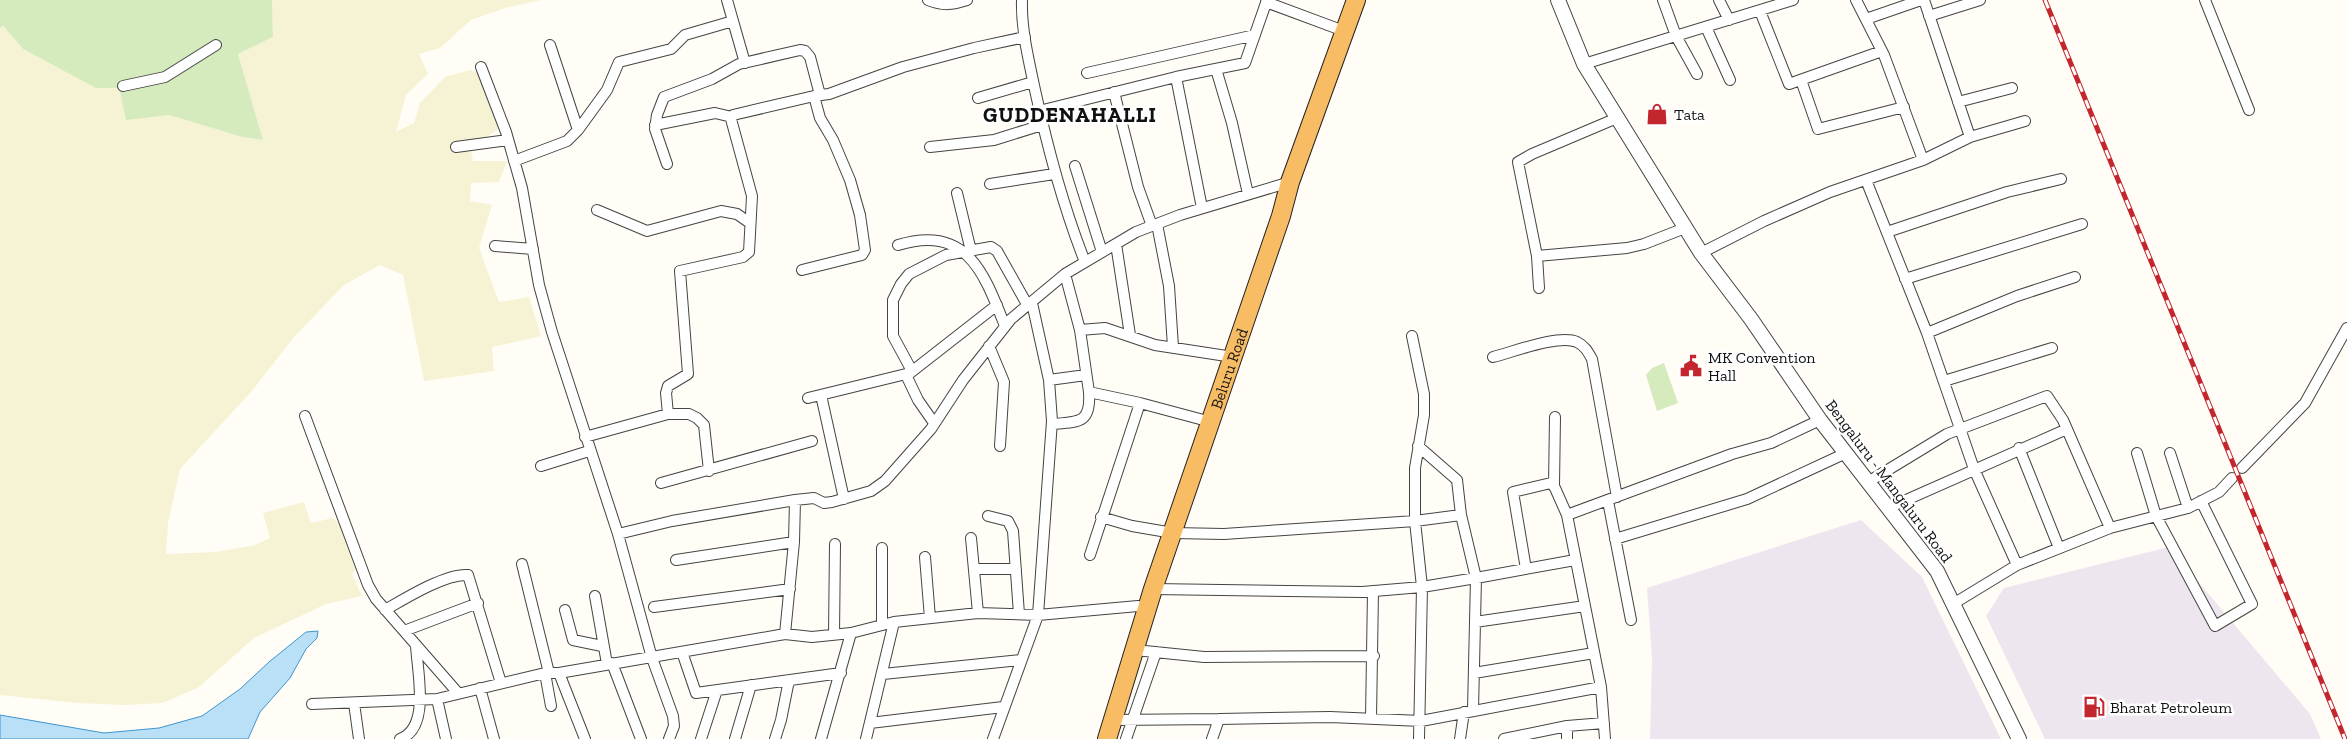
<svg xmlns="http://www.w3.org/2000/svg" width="2347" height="739" font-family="'Zilla Slab',serif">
	<rect width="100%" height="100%" fill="#fffdf5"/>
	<path fill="#eee6ef" d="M1861 520 1922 577 2001 739H1650L1652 659 1647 588Z
		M2169 547 2310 714 2321 739H2045L1986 616 2004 588Z"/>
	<path fill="#f6f3d4" d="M272 0H541L505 8 471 20 440 48 419 54 428 74 406 95 396 132 414 123 420 103 445 77 470 70 481 74 498 130 470 146 473 161H507L499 182 471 183 470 201 492 205 479 248 499 302 529 297 541 336 492 347 494 371 424 381 403 275 380 265 344 285 294 337 251 392 180 469 168 523 166 554 216 552 255 545 270 538 263 513 304 502 311 523 333 518 345 529 360 563 352 574 362 596 326 604 254 638 199 687 163 703 126 705 77 703 0 695V28L3 26 23 49 96 87 119 88 126 119 169 115 242 137 263 140 238 54 273 37Z"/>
	<path fill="#d5ebbd" d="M0 0H272L273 37 238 54 263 140 242 137 169 115 126 120 119 88H96L23 49 3 26 0 28Z
		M1664 363 1678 403 1657 411 1646 375 1652 368Z"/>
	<path fill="#b9e0f7" stroke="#3f96cf" d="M318 631 317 638 306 649 290 678 260 712 248 739H0V715L104 733 159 728 202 716 240 689 269 662 306 632Z"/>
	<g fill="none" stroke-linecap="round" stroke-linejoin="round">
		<g stroke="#444" stroke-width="12">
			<path id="minor" d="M727 0 745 63
				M928 0C943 6 952 5 967 0
				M1022 0C1021 30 1029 61 1035 90 1048 150 1063 206 1085 262
				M1663 0 1676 36 1697 74
				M1719 0 1729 20
				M1924 0 1970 137
				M2205 0 2249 110
				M1266 2 1344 31
				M1760 11 1789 84 1882 51
				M1929 16 1980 0
				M1866 19 1921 0
				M1706 27 1730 80
				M1584 64 1793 0
				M481 67 506 132 522 188 539 285 552 332 618 534 652 658 673 716 674 726 669 739
				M1216 69 1232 123 1248 194
				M1087 73 1255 35
				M1176 77 1202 208
				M1801 80 1818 129 1904 107
				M123 86 165 77 216 45
				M1114 92 1138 187 1152 226
				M978 98 1033 82
				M1958 102 2012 88
				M1039 111 1176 77 1245 63 1267 0
				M655 125 715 113 732 117
				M578 130 607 90 619 62 671 49 685 35 733 21
				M456 147 508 140
				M930 147 994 140 1042 125
				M1923 160 1970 137 2025 121
				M514 161 567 141 578 130 550 45
				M667 164 655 129 657 115 664 97 712 79 739 64 800 50 805 51 810 57 820 95
				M1075 166 1102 252
				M1866 180 1927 333 2017 296 2075 277
				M990 184 1054 174
				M957 193 971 251
				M597 210 647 231 721 211 737 214 750 223
				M1157 224 1169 286 1173 347
				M1887 232 2007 192 2061 179
				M1116 244 1130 335
				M898 245C967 224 984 273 1005 326
				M495 246 533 249
				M1701 253 1764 221 1830 192 1923 160 1884 55 1856 0
				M1537 256 1627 248 1644 244 1685 228
				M802 270 862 255 865 250 860 215 850 180 833 140 820 118 814 96
				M1065 274 1080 330 1089 392 1140 403 1211 422
				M1905 279 2082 224
				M1539 288 1537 256 1518 162 1532 154 1617 118
				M1080 330 1105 328 1155 345 1233 357
				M1927 333 1974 469 2017 565
				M1412 336 1424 394V415L1415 468V521L1422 587 1476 578 1473 710
				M989 346 1004 382 1000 446
				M1493 357C1513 352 1559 334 1577 342 1585 346 1588 352 1592 359L1617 497
				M912 371 893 336V300L901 284 909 274 946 255 991 247 997 251 1028 306
				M906 375 918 400 934 423
				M1049 380 1086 375
				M1944 381 2052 348
				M821 395 844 499
				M808 398 910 373 997 305
				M668 414 666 393 668 386 688 374 680 271 743 257 749 252 752 196 731 119 733 115 814 96 829 94 903 67 974 48 1025 37
				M305 416 368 585 376 599 458 693
				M1052 424C1080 422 1091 423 1089 392
				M585 437 668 414H689L697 418 704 425 709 471
				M1418 446 1457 480 1461 515 1476 578 1575 560
				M2019 448 2059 548
				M2137 453 2156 516 2215 626 2252 604 2201 501
				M2170 453 2188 508
				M541 466 589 451
				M2242 468 2305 403 2347 328
				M1868 482 1947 434 2047 396 2063 420 2110 528
				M661 483 812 441
				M1554 485 1555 417
				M1608 501 1631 620
				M1888 508 2067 429
				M988 516 1008 521 1013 531 1019 614
				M1101 517 1132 526 1173 533 1224 534 1415 521 1461 515
				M618 534 672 521 795 500 814 498 824 503 832 502 871 491 885 481 931 429 963 380 1011 319 1065 274 1136 232 1180 215 1290 182
				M971 538 978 613
				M1615 539 1747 499 1846 453
				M882 548V625
				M1090 555 1140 403
				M925 557 930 618
				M676 560 794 542
				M522 564 549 673
				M974 569H1016
				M1526 569 1513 492 1551 483 1555 488 1567 515
				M1153 589 1362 592 1422 587 1419 739
				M595 596 607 664
				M1953 604 2017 565 2110 528 2188 508 2219 492 2232 478
				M654 607 790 589
				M385 610C404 599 446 573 468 575L501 683
				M565 610 573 640 602 646
				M1475 622 1585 606
				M404 631 478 603
				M785 634 794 542 795 500
				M834 635 835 544
				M1135 650 1204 657 1374 656
				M682 652 696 693 841 673
				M612 663 641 739
				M545 673 551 706
				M559 673 585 739
				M1474 673 1594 653
				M883 674 1021 660
				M480 688 494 739
				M437 699 446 739
				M354 703 359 739
				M312 704 437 699 545 673H559L785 634 812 637 851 633 894 622 978 613 1038 615 1138 606 1147 609
				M1371 718 1373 591
				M1219 719 1330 717 1421 721 1601 687
				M1113 720 1219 719 1212 739
				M870 723 1003 707
				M1567 726V739
				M400 739C431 728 417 671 416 645
				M701 739 717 690
				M735 739 751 685
				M775 739 781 720 789 680
				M821 739 851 633
				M866 739 894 622
				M993 739 1038 615 1052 421 1049 380 1032 303
				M1126 739 1156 652
				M1460 739 1464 712
				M1504 739 1567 726 1604 723
				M1605 739 1601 687 1567 515 1732 454 1771 443 1820 420"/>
		</g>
		<g stroke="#444" stroke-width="16">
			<path id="tertiary" d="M1558 0 1584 64 1701 253 1751 319 1820 420 1937 571 2019 739"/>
		</g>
		<g stroke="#222" stroke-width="20">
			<g id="trunk">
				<path id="s1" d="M1107 739 1153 589 1281 216 1290 182 1356 0"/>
			</g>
		</g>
		<use href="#minor" stroke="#fff" stroke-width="10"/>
		<use href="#tertiary" stroke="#fff" stroke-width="14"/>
		<use href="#trunk" stroke="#f7bc64" stroke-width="18"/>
		<g stroke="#c4262e" stroke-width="5">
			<path id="rail" d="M2045 0 2345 739"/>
		</g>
		<use href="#rail" stroke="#fff" stroke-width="3" stroke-dasharray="9" stroke-linecap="butt"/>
	</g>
	<defs>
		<g id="shop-bare" transform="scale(1.725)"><path d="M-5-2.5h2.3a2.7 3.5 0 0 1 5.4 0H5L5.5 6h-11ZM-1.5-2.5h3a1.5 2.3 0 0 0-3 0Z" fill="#c4262e" stroke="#fff" stroke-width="2.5" paint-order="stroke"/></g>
		<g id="civic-bare" transform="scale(1.725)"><path d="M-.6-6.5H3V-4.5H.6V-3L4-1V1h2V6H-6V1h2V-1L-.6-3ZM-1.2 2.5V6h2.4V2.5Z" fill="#c4262e" stroke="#fff" stroke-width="2.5" paint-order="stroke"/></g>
		<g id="fuel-bare" transform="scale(1.725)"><path d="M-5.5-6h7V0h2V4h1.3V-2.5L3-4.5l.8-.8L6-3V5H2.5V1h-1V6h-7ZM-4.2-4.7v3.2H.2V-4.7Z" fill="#c4262e" stroke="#fff" stroke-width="2.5" paint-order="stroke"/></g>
	</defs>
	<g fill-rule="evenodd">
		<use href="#shop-bare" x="1657" y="114"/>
		<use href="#civic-bare" x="1691" y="366"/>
		<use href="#fuel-bare" x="2094" y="707"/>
	</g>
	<g text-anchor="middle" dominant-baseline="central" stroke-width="5" stroke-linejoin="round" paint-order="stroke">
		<g font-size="16" fill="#111" stroke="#fff" text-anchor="start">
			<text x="1674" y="114">Tata</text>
			<text x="1708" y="357">MK Convention<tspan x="1708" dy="18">Hall</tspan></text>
			<text x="2110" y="707">Bharat Petroleum</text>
		</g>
		<g font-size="16" fill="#111" stroke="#fff">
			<text stroke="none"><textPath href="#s1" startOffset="390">Beluru Road</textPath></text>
			<text transform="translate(1889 481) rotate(53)">Bengaluru - Mangaluru Road</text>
		</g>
		<g font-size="21" font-weight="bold" letter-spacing="1" fill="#111" stroke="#fff">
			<text x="1070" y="114">GUDDENAHALLI</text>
		</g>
	</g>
</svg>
